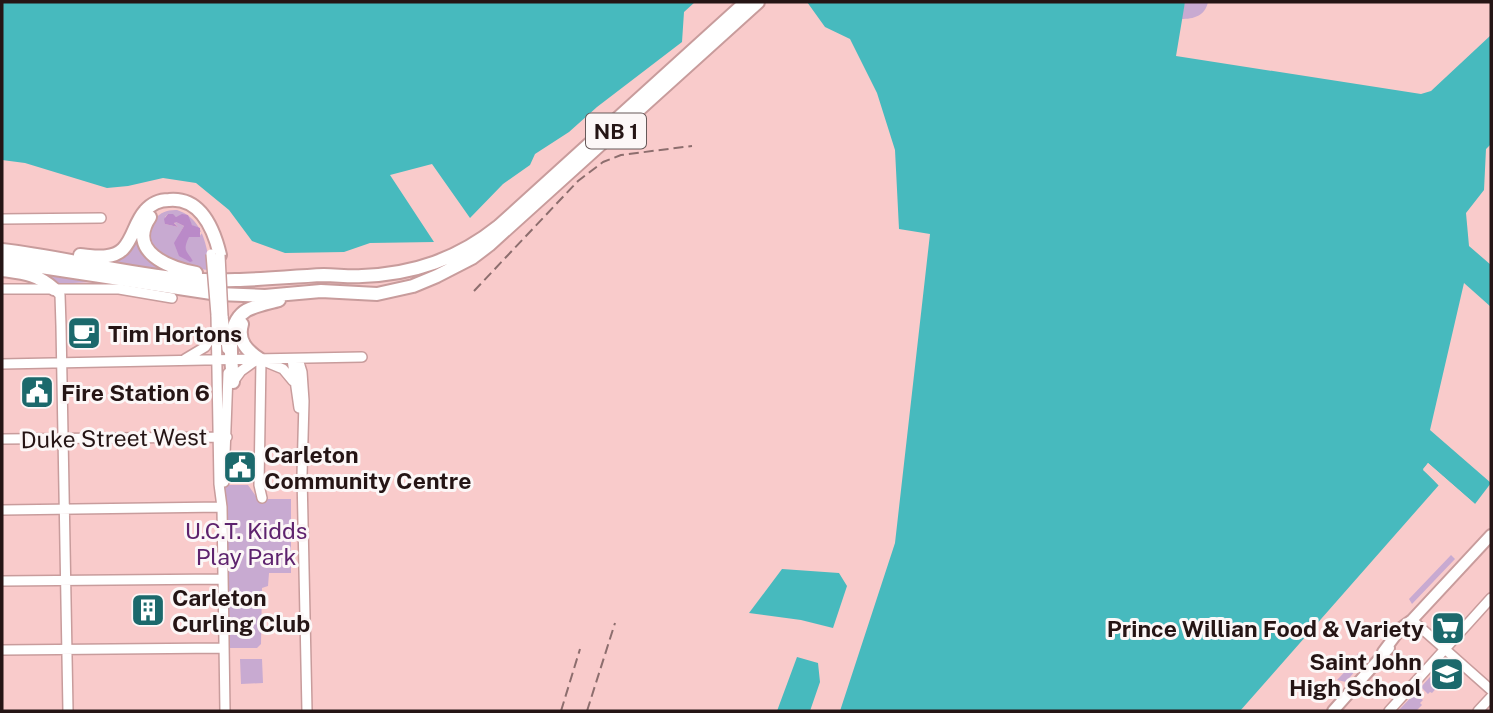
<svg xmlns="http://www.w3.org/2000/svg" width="1493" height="713" font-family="'Public Sans',sans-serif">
	<rect width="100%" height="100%" fill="#f9cbcb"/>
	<path fill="#c8aad1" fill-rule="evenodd" d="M1185 2H1208C1205 16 1194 19 1181 19Z
		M177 210C198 217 204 235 208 254L206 255 207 270 173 264 151 247C147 228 154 209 177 210ZM168 214 176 217 186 215 191 224 202 233 199 237H188L184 248 186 253 193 261 185 259 177 249 179 235 184 226 176 222H174L178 227 165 224V217Z
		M139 230 166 270 101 261Z
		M43 274 93 282 53 284Z
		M224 485H248L258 499H291V573H269L268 586 262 588 261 644 257 648H224L222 501Z
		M1451 555 1455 559 1412 604 1409 599Z
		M1358 653 1365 659 1346 682 1337 680 1356 660Z
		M240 659H262L263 683 241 684Z
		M1446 659 1461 673 1457 678 1448 670 1440 678 1443 681 1432 693 1430 692 1428 694 1421 687Z
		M1415 693 1423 700 1420 703 1422 705 1416 711H1398Z"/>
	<path fill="#ba8ac8" d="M168 214H173L176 217 182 214 188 215 192 225 200 228V237H189C182 251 187 251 193 261L190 262 179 256 174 243 184 226 176 222 174 223 178 227 165 224 164 219Z"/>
	<path fill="#47babe" d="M2 2H695L684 12 682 42 597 107 569 132 535 154 530 165 503 184 470 218 432 164 390 175 434 242 370 243 344 252 285 253 252 241 229 210 196 183 163 178 128 186 107 188 25 163 2 160Z
		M807 2H1185L1176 56 1421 94 1431 91 1491 35V144L1486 149 1484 190 1466 213 1469 246 1491 265V307L1464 283 1430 430 1491 483 1475 504 1428 463 1423 470 1439 485 1240 711H840L895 543 930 234 899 229 895 150 877 93 850 39 825 27Z
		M782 569 839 573 847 586 833 628 801 620 749 613Z
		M797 657 818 663 820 682 810 711H777Z"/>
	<path fill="#f9cbcb" d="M1428 463 1475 504 1472 506 1429 468 1442 483 1440 487 1423 469Z"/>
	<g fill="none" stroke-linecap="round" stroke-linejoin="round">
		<g stroke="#c89c9c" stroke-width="12">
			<path id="minor" d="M2 219 101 218
				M2 289H119L172 298
				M54 289 60 295 61 326 68 711
				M216 315 219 484 222 507 225 711
				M223 316 227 349
				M185 359 205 347 215 332
				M292 359 299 408
				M298 359 302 372 304 401 302 475 307 711
				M261 360 259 485 262 498
				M266 362 283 369 293 381
				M2 364 362 357
				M233 382 241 371 255 361
				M2 439 227 437
				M224 482 228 373
				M2 510 222 507
				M2 581 223 579
				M1412 620 1491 690
				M2 650 224 648
				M1389 711 1491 598
				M1478 711 1491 697"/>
		</g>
		<g stroke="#c89c9c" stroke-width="14">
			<path id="major" d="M1383 652 1401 628 1412 620 1491 535
				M1333 711 1389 648"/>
		</g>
		<g stroke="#c89c9c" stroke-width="16">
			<path id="highway" d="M150 217C126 252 170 268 196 273
				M2 250C63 257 124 274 186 279 233 283 278 277 324 275 337 275 349 277 362 276 414 274 458 259 499 226L746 2
				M80 255C94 256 112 260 123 249 133 239 135 222 145 211 151 204 160 200 169 200 201 197 214 230 220 255
				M2 261 218 294 265 296 321 291 377 294 413 286 437 276 472 258 489 245 758 2
				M2 270C23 273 38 274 54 289
				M242 324C237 341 247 351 261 360
				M233 382C232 361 224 323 247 310 257 305 269 303 279 300"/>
		</g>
		<use href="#minor" stroke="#fff" stroke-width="9"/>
		<use href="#major" stroke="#fff" stroke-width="10"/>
		<use href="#highway" stroke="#fff" stroke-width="12"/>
		<path stroke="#8d6e6e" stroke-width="2" stroke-dasharray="10 5" stroke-linecap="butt" d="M474 291 578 181 603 162 621 155 692 146
			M561 711 580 649
			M587 711 615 623"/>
		<g stroke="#c89c9c" stroke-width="12" stroke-linecap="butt">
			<path id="minor-bridge" d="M211 254 216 315
				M220 255 223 316"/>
		</g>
		<use href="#minor-bridge" stroke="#fff" stroke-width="9"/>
	</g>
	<defs>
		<g id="cafe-square" transform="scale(1.75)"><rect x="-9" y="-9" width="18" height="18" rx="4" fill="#1c696c" stroke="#fcf7f7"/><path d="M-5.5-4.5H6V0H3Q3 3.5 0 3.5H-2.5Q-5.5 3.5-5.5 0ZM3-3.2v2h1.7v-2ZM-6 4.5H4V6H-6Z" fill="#fff"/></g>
		<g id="civic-square" transform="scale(1.75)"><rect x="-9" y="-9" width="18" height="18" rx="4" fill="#1c696c" stroke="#fcf7f7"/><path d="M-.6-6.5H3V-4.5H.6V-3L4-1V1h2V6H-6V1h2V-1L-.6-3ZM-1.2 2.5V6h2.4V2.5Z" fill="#fff"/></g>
		<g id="building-square" transform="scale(1.75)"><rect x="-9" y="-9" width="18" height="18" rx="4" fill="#1c696c" stroke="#fcf7f7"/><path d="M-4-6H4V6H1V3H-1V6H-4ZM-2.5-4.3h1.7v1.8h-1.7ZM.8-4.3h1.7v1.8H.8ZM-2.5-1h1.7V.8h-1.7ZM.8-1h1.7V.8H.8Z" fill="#fff"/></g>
		<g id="supermarket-square" transform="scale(1.75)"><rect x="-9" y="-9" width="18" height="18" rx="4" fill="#1c696c" stroke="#fcf7f7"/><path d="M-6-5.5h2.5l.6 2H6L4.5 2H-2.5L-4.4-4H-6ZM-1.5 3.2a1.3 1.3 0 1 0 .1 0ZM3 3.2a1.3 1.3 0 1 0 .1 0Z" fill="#fff"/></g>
		<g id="school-square" transform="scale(1.75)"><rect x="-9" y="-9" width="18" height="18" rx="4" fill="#1c696c" stroke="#fcf7f7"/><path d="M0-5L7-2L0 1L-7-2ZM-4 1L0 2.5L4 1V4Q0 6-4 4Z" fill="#fff"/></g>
	</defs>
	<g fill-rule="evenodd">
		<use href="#cafe-square" x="84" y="333"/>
		<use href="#civic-square" x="37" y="392"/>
		<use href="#civic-square" x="240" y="467"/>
		<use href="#building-square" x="148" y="610"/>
		<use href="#supermarket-square" x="1448" y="628"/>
		<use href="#school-square" x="1447" y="674"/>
	</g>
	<g text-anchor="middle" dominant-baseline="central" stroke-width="6" stroke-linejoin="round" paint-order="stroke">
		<rect fill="#fcf7f7" stroke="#665959" stroke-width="2" x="586" y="113.5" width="60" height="35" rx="5"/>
		<g font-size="21" font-weight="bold" fill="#251515">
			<text x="616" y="131">NB 1</text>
		</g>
		<g font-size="23" font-weight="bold" fill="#251515" stroke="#fcf7f7" text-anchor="start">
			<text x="108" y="333">Tim Hortons</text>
			<text x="61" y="392">Fire Station 6</text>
			<text x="264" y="454">Carleton<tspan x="264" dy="26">Community Centre</tspan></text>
			<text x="172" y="597">Carleton<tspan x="172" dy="26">Curling Club</tspan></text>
			<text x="1424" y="628" text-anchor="end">Prince Willian Food &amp; Variety</text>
			<text x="1422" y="661" text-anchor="end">Saint John<tspan x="1422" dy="26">High School</tspan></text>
		</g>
		<g font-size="23" fill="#251515" stroke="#fcf7f7">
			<text transform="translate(114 438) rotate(-1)">Duke Street West</text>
		</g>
		<g font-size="23" fill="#5e236e" stroke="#fcf7f7">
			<text x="246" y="530">U.C.T. Kidds<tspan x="246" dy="26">Play Park</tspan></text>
		</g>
	</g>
	<rect width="1493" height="713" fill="none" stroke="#251515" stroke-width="7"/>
</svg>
